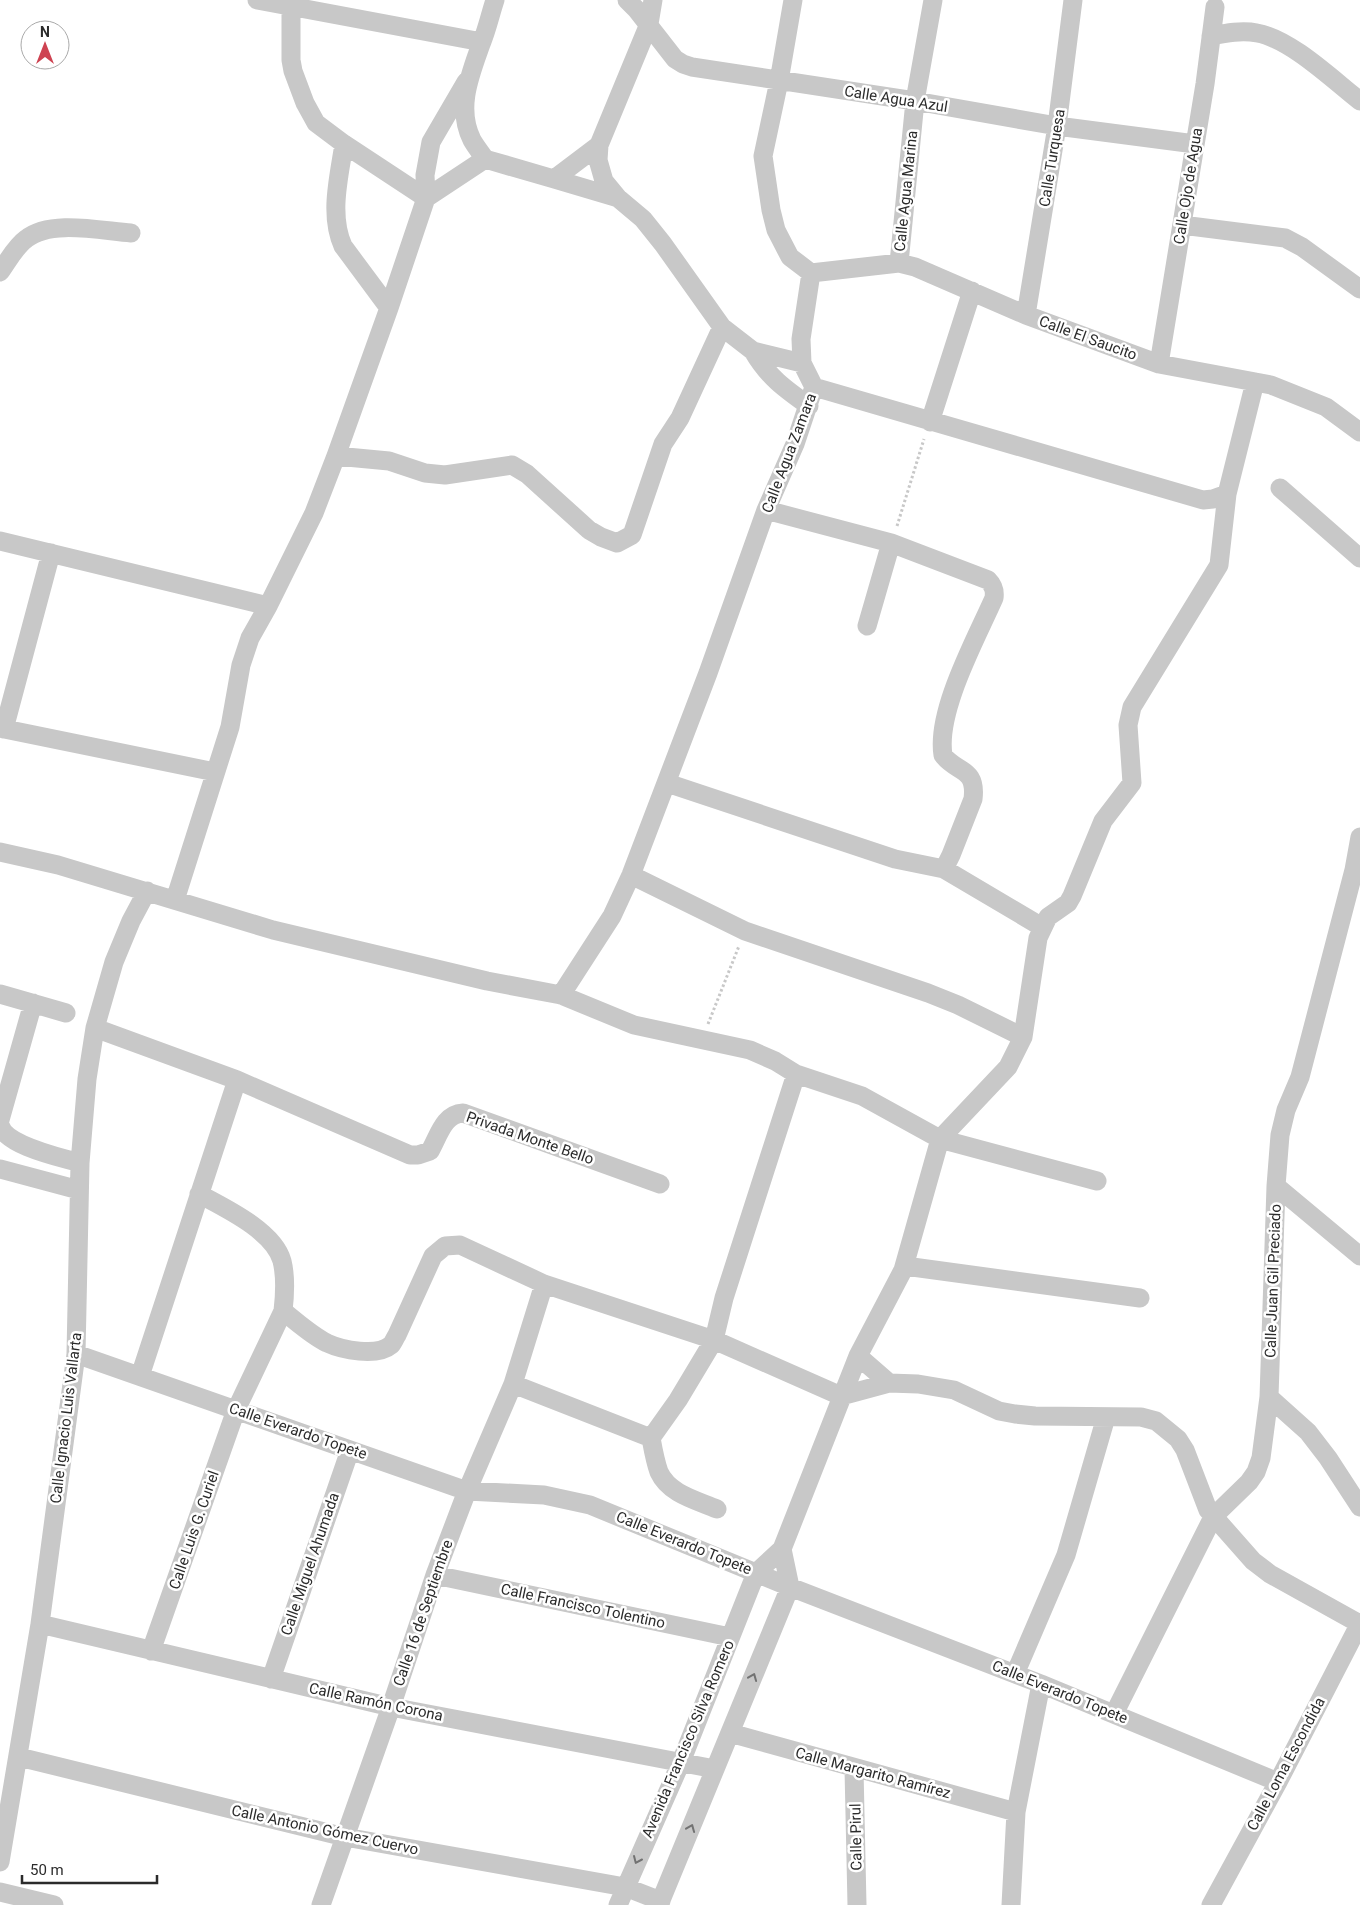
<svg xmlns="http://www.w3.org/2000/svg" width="1360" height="1905" font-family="Roboto,sans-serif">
	<rect width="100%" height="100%" fill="#fff"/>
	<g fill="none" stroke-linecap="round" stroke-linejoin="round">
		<path stroke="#c8c8c8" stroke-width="3" stroke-dasharray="2.5 2.5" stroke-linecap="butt" d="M897 526 924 439
			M708 1024 739 946"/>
		<path stroke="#c8c8c8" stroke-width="19" d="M257 0 482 42
			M627 0 636 9 675 59 683 64 692 67 915 101 1057 126 1195 144
			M653 0 649 24 599 145 598 160 604 181 618 198 643 219 663 244 722 327 753 351 802 363
			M291 7V60L293 71 305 103 316 123 344 144 426 198
			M1211 36C1226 33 1242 30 1257 33 1291 39 1333 80 1360 101
			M344 144C339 177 329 215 343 246L389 308
			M485 159 554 179 599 145
			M554 179 618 198
			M426 198 425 175 431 142 466 82
			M1182 225 1285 238 1302 247 1360 289
			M899 263 915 101 933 0
			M0 272C8 261 15 247 26 239 50 219 102 231 131 233
			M811 273 899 263 915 267 1026 315 1159 364 1271 385 1326 407 1360 432
			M1026 315 1057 126 1073 0
			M753 351C768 377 785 389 809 406
			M1159 364 1205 84 1215 7
			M814 387 1203 500 1213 499 1227 494 1255 382
			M930 422 972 291
			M336 456 389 461 425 473 445 475 512 465 527 474 589 530 601 537 617 543 632 535 663 444 680 418 722 327
			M1280 488 1360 558
			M766 510 891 543 988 580C994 586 995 591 994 598 976 639 936 711 943 755 956 773 977 767 973 799L951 855 944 869
			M0 541 268 606
			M867 626 891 543
			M0 728 215 772
			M4 729 51 553
			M667 783 895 859 944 869 1042 927
			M0 852 58 865 273 930 487 981 561 995 634 1025 750 1050 775 1061 796 1074 862 1096 940 1139 1097 1181
			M631 875 745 931 928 993 958 1005 1023 1037
			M175 900 230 727 241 665 250 638 268 606 314 513 336 456 389 308 426 198 485 159C481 153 476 147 472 140 456 108 470 75 481 44 487 30 490 15 495 0
			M0 994 66 1013
			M561 995 612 916 631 875 708 673 766 510 795 444 814 387 802 363 801 339 811 273 790 257 776 230 771 210 763 156 779 81 793 0
			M95 1028 237 1080 410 1155H418L430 1151C439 1135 444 1114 463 1113L660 1184
			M0 1120 33 1003
			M0 1125C6 1146 60 1157 80 1163
			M0 1169 79 1190
			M1276 1186 1360 1256
			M905 1266 1140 1298
			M283 1311C297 1322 311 1335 327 1343 342 1350 377 1357 391 1345 393 1343 395 1338 397 1335L433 1256 445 1246 460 1245 544 1284 714 1340 841 1396 889 1383 918 1384 954 1390 999 1411 1015 1414 1035 1416 1141 1417 1156 1421 1178 1439 1185 1450 1208 1510 1253 1561 1270 1574 1360 1624
			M76 1354 467 1491 544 1495 590 1505 790 1587 1041 1684 1278 1782
			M858 1356 889 1383
			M140 1376 237 1080
			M513 1384 651 1438
			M1269 1397 1308 1432 1328 1458 1360 1507
			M717 1509C696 1500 669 1494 659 1472 655 1461 653 1449 651 1438L678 1400 714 1340 724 1298 796 1074
			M435 1575 730 1637
			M40 1624 391 1707 715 1769
			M151 1651 236 1410 283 1311C285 1294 286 1277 282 1261 274 1231 225 1208 199 1194
			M1015 1674 1066 1555 1106 1417
			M271 1679 350 1450
			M1114 1714 1213 1517 1249 1482 1256 1472 1261 1458 1269 1397 1276 1186 1280 1135 1286 1110 1300 1077 1354 870 1360 837
			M730 1733 1016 1812
			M19 1757 345 1837 625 1887 661 1901
			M854 1769 857 1905
			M0 1862 40 1624 76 1354 80 1163 87 1079 95 1028 114 962 131 921 147 891
			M0 1892 54 1905
			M321 1905 391 1707 435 1575 467 1491 513 1384 544 1284
			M618 1905 681 1762 756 1573 782 1549 858 1356 903 1270 940 1139 1008 1067 1023 1037 1038 938 1048 917 1068 903 1072 896 1103 821 1132 783 1128 725 1132 707 1219 565 1227 494
			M659 1905 790 1587 782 1549
			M1011 1905 1016 1812 1041 1684
			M1211 1905 1278 1782 1360 1623"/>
	</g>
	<defs><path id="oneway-chevron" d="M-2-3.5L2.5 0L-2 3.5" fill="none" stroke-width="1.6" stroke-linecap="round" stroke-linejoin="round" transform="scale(1.25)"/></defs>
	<g stroke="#727272">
		<use href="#oneway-chevron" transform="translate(753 1677) rotate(-68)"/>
		<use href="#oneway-chevron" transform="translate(691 1828) rotate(-68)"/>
		<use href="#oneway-chevron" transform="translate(637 1860) rotate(114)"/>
	</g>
	<g text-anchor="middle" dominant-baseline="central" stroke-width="5" stroke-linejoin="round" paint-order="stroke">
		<g font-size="15" fill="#2b2b2b" stroke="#fff">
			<text transform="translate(896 99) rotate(9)">Calle Agua Azul</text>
			<text transform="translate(1052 158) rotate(-81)">Calle Turquesa</text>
			<text transform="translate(1188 186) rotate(-81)">Calle Ojo de Agua</text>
			<text transform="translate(906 191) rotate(-84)">Calle Agua Marina</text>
			<text transform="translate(1088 338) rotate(20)">Calle El Saucito</text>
			<text transform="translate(789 453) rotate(-69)">Calle Agua Zamara</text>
			<text transform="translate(530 1138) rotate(19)">Privada Monte Bello</text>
			<text transform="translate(1273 1281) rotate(-88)">Calle Juan Gil Preciado</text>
			<text transform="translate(66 1418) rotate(-83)">Calle Ignacio Luis Vallarta</text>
			<text transform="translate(298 1431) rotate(19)">Calle Everardo Topete</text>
			<text transform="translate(194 1530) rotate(-71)">Calle Luis G. Curiel</text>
			<text transform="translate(684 1543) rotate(22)">Calle Everardo Topete</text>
			<text transform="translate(310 1564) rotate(-71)">Calle Miguel Ahumada</text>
			<text transform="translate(583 1606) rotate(12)">Calle Francisco Tolentino</text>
			<text transform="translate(423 1613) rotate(-71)">Calle 16 de Septiembre</text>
			<text transform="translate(1060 1692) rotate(22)">Calle Everardo Topete</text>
			<text transform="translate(376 1702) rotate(12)">Calle Ramón Corona</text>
			<text transform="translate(688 1739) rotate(-67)">Avenida Francisco Silva Romero</text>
			<text transform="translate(1286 1764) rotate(-62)">Calle Loma Escondida</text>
			<text transform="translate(873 1773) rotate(15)">Calle Margarito Ramírez</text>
			<text transform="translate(325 1830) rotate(12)">Calle Antonio Gómez Cuervo</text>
			<text transform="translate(856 1837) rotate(-91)">Calle Pirul</text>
		</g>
	</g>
	<g transform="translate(45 45)"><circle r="24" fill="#ffffff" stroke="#aaaaaa"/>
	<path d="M0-4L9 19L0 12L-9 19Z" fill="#ce4251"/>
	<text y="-8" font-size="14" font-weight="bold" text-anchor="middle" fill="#2b2b2b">N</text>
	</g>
	<path d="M22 1875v8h135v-8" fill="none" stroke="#2b2b2b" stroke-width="2.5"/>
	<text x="30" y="1875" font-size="15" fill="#2b2b2b" stroke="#ffffff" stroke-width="4" paint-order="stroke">50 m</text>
</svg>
